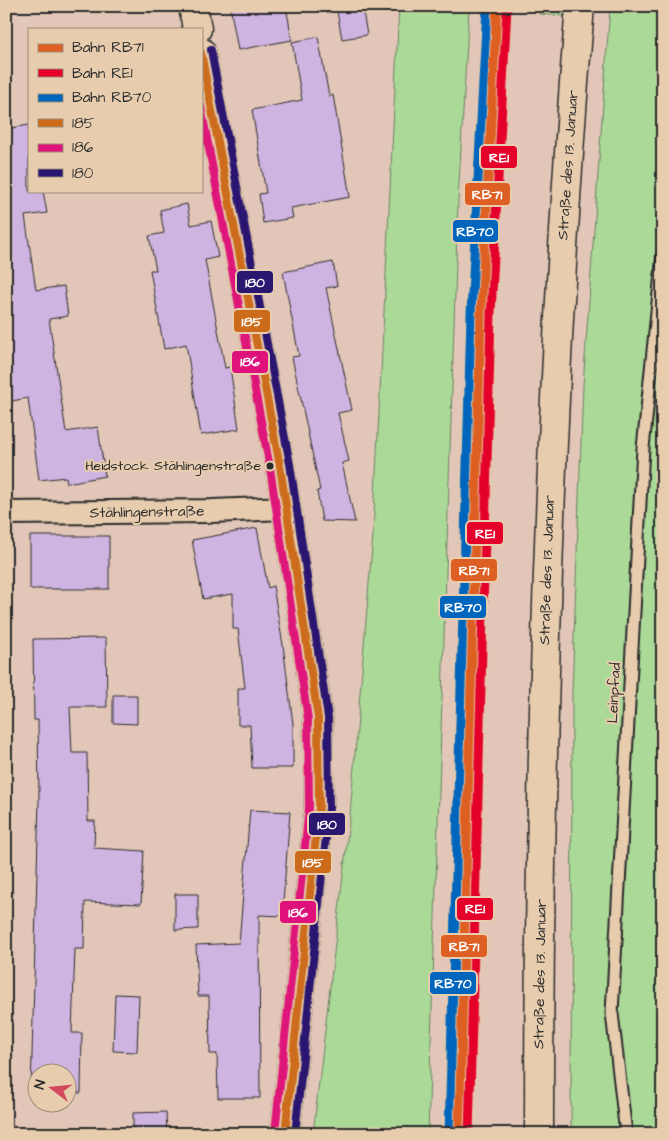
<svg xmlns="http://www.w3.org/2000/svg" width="669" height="1140" font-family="'Architects Daughter',sans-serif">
	<rect width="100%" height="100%" fill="#e2c7b8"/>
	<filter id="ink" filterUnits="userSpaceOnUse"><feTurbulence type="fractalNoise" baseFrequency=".02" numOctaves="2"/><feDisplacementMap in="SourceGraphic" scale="10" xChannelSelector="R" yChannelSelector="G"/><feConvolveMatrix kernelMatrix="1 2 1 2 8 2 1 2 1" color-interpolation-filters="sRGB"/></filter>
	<g filter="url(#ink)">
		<path fill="#abd998" stroke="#6b8262" d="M399 6H469L458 201 428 1134H313L350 815 373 535Z
			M540 6H565L564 16 539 14Z
			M610 6H663V1134H571L572 694 583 385Z"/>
		<path fill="#cfb4e2" stroke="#2b2b2b" d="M230 6H286L292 40 238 50Z
			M336 6H362L367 35 342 39Z
			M318 37 329 96 333 95 350 197 291 208 293 218 263 223 259 194 266 193 252 110 302 100 292 42Z
			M29 125V191H43L47 213 25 216 36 290 64 286 68 316 49 319 66 432 98 427 105 476 67 483 66 477 39 480 28 398 12 401 6 362V129Z
			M187 204 191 225 211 221 218 257 205 260 225 368 230 367 239 429 201 435 186 344 164 349 150 270H156L149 236 164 233 160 210Z
			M333 262 337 286 326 288 352 410 338 413 349 461 342 463 355 522 322 521 317 491 320 490 292 357 299 356 283 272Z
			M257 528 268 588 273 586 283 645 293 724V768H252L250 725H238V688H245L238 629H233V594L203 599 192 540Z
			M30 536H109V589H30Z
			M106 638 107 707H70L72 753H87L88 821H95L94 848 144 851 141 904 85 902 84 949H75L72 1033H82L81 1093 68 1092V1072H38V1092L31 1091 39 799 38 720H34L33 639Z
			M113 695H137V724L113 723Z
			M250 810 290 812 282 916 259 915 260 1098H218L217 1054H210L209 996H198L196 945 239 943Z
			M175 894H198V929L175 930Z
			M115 994 139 995 137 1052 113 1051Z
			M166 1112 167 1134H133V1113Z"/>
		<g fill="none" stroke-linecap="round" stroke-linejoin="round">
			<g stroke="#2b2b2b" stroke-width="15">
				<path id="service" d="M626 1134 612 1013 643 448 663 254"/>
			</g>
			<g stroke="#2b2b2b" stroke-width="26">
				<path id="minor" d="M6 513 212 511 287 508"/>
			</g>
			<g stroke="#2b2b2b" stroke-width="31">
				<path id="tertiary" d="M193 6 197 29
					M201 52 280 466 318 718 319 807 285 1134"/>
			</g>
			<g stroke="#2b2b2b" stroke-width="31">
				<path id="primary" d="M539 1134C539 757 549 382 580 6"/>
			</g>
			<use href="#service" stroke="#e7ccae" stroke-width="11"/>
			<use href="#minor" stroke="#e7ccae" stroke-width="22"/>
			<use href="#tertiary" stroke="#e7ccae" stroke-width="28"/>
			<use href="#primary" stroke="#e7ccae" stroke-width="28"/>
			<g stroke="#e7ccae" stroke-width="11">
				<path id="bus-1" d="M201 53 280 466 318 718 319 807 285 1134"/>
			</g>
			<g stroke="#e7ccae" stroke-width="11">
				<path id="bus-2" d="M201 107 270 468 308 719 309 807 275 1133"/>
			</g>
			<g stroke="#e7ccae" stroke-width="11">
				<path id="bus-3" d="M211 50 290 464 328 718 329 808 295 1134"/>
			</g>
			<use href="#bus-1" stroke="#cc6c1a" stroke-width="8"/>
			<use href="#bus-2" stroke="#de127a" stroke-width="8"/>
			<use href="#bus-3" stroke="#291770" stroke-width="8"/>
			<g stroke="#e7ccae" stroke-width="12">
				<path id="rail-1" d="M459 1134 481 313 497 6"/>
			</g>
			<g stroke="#e7ccae" stroke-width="12">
				<path id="rail-2" d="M469 1134 491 313 507 7"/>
			</g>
			<g stroke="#e7ccae" stroke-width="12">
				<path id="rail-3" d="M449 1134 471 313 487 6"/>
			</g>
			<use href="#rail-1" stroke="#de5f23" stroke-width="9"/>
			<use href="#rail-2" stroke="#e4002b" stroke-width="9"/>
			<use href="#rail-3" stroke="#0065bd" stroke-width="9"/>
		</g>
	</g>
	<circle fill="#2b2b2b" stroke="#e7ccae" stroke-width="2" cx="270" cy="466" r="4.5"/>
	<g text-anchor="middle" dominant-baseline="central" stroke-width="4" stroke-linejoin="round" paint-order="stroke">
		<g font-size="14" fill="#2b2b2b" stroke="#e7ccae" text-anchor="end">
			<text x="261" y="466">Heidstock Stählingenstraße</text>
		</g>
		<g font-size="15" fill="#2b2b2b" stroke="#e7ccae">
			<text transform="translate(568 165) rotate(-86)">Straße des 13. Januar</text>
			<text transform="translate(147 512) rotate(-1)">Stählingenstraße</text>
			<text transform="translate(547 570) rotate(-88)">Straße des 13. Januar</text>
			<text transform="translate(614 693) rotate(-87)">Leinpfad</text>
			<text transform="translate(540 974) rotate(-89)">Straße des 13. Januar</text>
		</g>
	</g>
	<g stroke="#e7ccae" stroke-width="2">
		<rect x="480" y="145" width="38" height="24" rx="5" fill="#e4002b"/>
		<rect x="464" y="182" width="47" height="24" rx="5" fill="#de5f23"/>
		<rect x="452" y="219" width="47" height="24" rx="5" fill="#0065bd"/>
		<rect x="236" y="270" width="38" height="24" rx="5" fill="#291770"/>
		<rect x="233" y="309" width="38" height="24" rx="5" fill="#cc6c1a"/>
		<rect x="231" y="350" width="38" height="24" rx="5" fill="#de127a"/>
		<rect x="466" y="521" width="38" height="24" rx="5" fill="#e4002b"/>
		<rect x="450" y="558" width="48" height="24" rx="5" fill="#de5f23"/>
		<rect x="439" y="595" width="48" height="24" rx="5" fill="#0065bd"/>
		<rect x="308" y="812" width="38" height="24" rx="5" fill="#291770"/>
		<rect x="294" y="850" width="38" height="24" rx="5" fill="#cc6c1a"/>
		<rect x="456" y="897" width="38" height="24" rx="5" fill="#e4002b"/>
		<rect x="279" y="900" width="38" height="24" rx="5" fill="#de127a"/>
		<rect x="440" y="934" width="48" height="24" rx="5" fill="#de5f23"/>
		<rect x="429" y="971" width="48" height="24" rx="5" fill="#0065bd"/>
	</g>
	<g font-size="14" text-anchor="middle" font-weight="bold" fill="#fff">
		<text x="499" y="162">RE1</text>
		<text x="487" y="199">RB71</text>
		<text x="475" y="236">RB70</text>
		<text x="255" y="287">180</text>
		<text x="252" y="326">185</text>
		<text x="250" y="366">186</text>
		<text x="485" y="538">RE1</text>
		<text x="474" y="575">RB71</text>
		<text x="463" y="612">RB70</text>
		<text x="327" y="829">180</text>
		<text x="313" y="867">185</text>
		<text x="475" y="913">RE1</text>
		<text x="298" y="917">186</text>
		<text x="464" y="951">RB71</text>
		<text x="453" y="988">RB70</text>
	</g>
	<rect width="669" height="1140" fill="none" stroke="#e7ccae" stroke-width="25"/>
	<rect x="12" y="12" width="644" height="1115" fill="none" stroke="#2b2b2b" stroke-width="2" filter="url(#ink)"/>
	<rect x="28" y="28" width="175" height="165" fill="#e7ccae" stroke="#9c8c7a"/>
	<rect x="38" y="44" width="25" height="8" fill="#de5f23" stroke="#9c8c7a"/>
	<text x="72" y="52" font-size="15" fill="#2b2b2b">Bahn RB71</text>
	<rect x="38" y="69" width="25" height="8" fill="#e4002b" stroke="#9c8c7a"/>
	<text x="72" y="78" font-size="15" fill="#2b2b2b">Bahn RE1</text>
	<rect x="38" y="94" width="25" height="8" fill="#0065bd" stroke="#9c8c7a"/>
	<text x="72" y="102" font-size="15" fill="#2b2b2b">Bahn RB70</text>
	<rect x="38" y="119" width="25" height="8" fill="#cc6c1a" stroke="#9c8c7a"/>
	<text x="72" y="128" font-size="15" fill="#2b2b2b">185</text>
	<rect x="38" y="144" width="25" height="8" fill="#de127a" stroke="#9c8c7a"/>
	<text x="72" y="152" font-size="15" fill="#2b2b2b">186</text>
	<rect x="38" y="169" width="25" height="8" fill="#291770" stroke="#9c8c7a"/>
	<text x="72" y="178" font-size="15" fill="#2b2b2b">180</text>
	<g transform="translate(52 1088) rotate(286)"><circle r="24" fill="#e7ccae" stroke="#9c8c7a"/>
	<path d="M0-4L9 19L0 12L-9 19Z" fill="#d1495b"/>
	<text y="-8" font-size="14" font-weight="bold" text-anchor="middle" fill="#2b2b2b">N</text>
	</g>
</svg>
